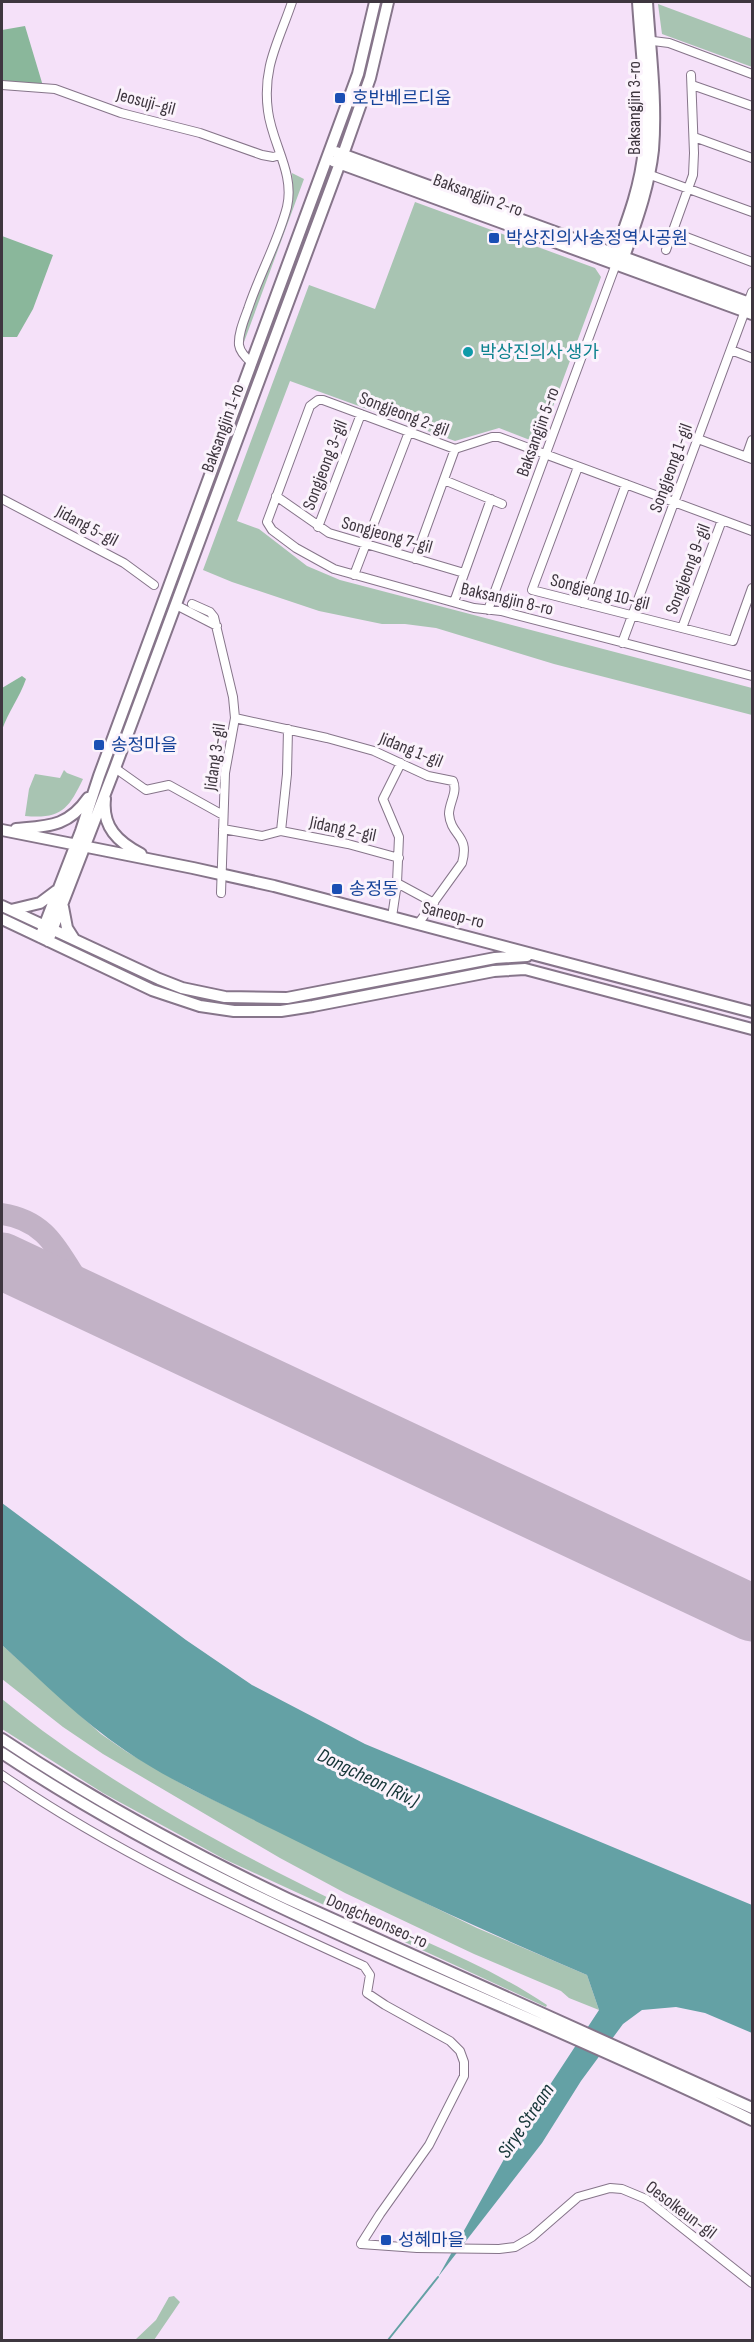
<svg xmlns="http://www.w3.org/2000/svg" width="754" height="2342" font-family="'Sofia Sans Condensed','Noto Sans KR',sans-serif">
	<rect width="100%" height="100%" fill="#f5e1f9"/>
	<path fill="#a8c4b2" d="M658 4 752 39V67L662 34Z
		M292 173 304 179 244 342C241 321 280 235 290 209L293 194Z
		M415 202 595 268 601 277 541 439 535 442 499 428 455 441 290 381 237 521 259 529 307 566 340 580 752 688V715L554 664 436 628 405 624H382L319 611 232 582 203 570 309 285 375 309Z
		M64 770 67 773 83 779C68 810 61 819 25 816L29 789 35 774 60 778Z
		M2 1645 101 1734 127 1752 189 1788 477 1928 587 1975 599 2010 569 1998 561 1991 474 1954 345 1893 280 1858 103 1754 63 1727 2 1679Z
		M2 1699C99 1779 226 1848 339 1903 409 1936 483 1962 547 2005L546 2007 224 1859 103 1793 2 1729Z
		M174 2296 180 2302 154 2340H135L156 2320 169 2297Z"/>
	<path fill="#8ab79b" d="M25 26 43 86 2 83V30Z
		M2 236 53 255 33 309 17 337H2Z
		M22 676 26 679C20 697 8 712 2 730V688Z"/>
	<path fill="#64a1a5" d="M2 1503 186 1640 252 1685 365 1744 752 1905V2033L705 2013 676 2007 642 2010 623 2024 581 2081 542 2143 438 2277 521 2129 599 2010 587 1975C481 1930 377 1882 274 1830 224 1805 172 1782 126 1751 81 1721 42 1681 2 1645Z"/>
	<g fill="none" stroke-linecap="round" stroke-linejoin="round">
		<path stroke="#64a1a5" stroke-width="2" d="M388 2340 438 2277"/>
		<path stroke="#c2b2c6" stroke-width="22" d="M2 1214C61 1223 61 1272 98 1304 104 1309 112 1312 119 1316
			M2 1278 23 1280 67 1292"/>
		<path stroke="#c2b2c6" stroke-width="57" d="M2 1261 752 1613"/>
		<g stroke="#86758a" stroke-width="10">
			<path id="street" d="M645 40 669 43 752 74
				M2 85 55 89 121 113 200 133 262 155 273 157 280 155
				M692 85 752 106
				M694 137 752 158
				M645 173 752 212
				M673 232 752 262
				M666 250 693 175 694 153 691 75
				M731 350 752 358
				M252 363C246 358 240 352 239 345 238 334 244 320 248 309 259 275 278 242 287 207 295 173 272 144 268 111 262 67 279 41 292 2
				M698 439 752 459
				M746 457 752 440
				M578 467 532 590 733 641 752 588
				M444 480 502 504
				M276 496 329 533 464 573
				M2 499 124 563 154 585
				M318 527 361 414
				M752 531 499 437H492L455 449 323 400H318L310 406 267 522 272 530 296 548 334 569 474 608 501 611 752 676
				M415 559 455 449
				M354 575 409 432
				M454 602 491 499
				M582 603 626 484
				M192 604 210 612 214 617 233 697 235 718 225 773 221 893
				M176 605 217 626
				M488 610 616 264
				M682 628 722 520
				M622 643 752 292
				M235 718 327 738 374 751 428 776 453 781C458 792 449 803 449 814 451 837 470 834 462 863L418 924
				M288 729 287 774 281 831 348 844 399 858
				M115 768 146 790 169 785 223 815
				M223 829 262 836 281 831
				M397 883 434 903
				M392 917 397 883 399 837 383 799 401 763
				M2 1775C115 1853 239 1909 364 1966L370 1975 367 1993 385 2005 450 2041 460 2051 464 2062V2076L429 2145 380 2214 361 2244 417 2248 499 2249 515 2247 532 2237 578 2197 610 2188 622 2189 646 2199 752 2283"/>
		</g>
		<g stroke="#86758a" stroke-width="14">
			<path id="secondary" d="M336 152 752 304
				M333 161 752 314
				M616 261 615 254C628 219 641 185 644 148 648 100 641 50 638 2
				M619 262 624 257C636 222 649 187 653 150 657 101 650 50 647 2
				M105 799C102 827 118 842 141 854
				M16 829C48 826 68 827 88 798
				M2 830 193 868 274 886 752 1012
				M2 906 159 979 182 988 225 997 287 998 495 958 527 956
				M63 907 67 928 74 939
				M11 910 40 903 56 891
				M2 919 152 990 200 1006 234 1011H281L313 1006 494 971 525 969 752 1029
				M40 937 81 831 99 776 358 74 375 2
				M48 941 115 768 340 163 370 78 388 2
				M2 1739C93 1800 189 1852 288 1899L752 2108
				M2 1753C235 1908 502 1998 752 2120"/>
		</g>
		<use href="#street" stroke="#fff" stroke-width="8"/>
		<use href="#secondary" stroke="#fff" stroke-width="10"/>
	</g>
	<g fill="#1a4fb4" stroke="#fbf3fc" stroke-width="2">
		<rect x="334" y="92" width="12" height="12" rx="3"/>
		<rect x="488" y="232" width="12" height="12" rx="3"/>
		<rect x="93" y="739" width="12" height="12" rx="3"/>
		<rect x="331" y="883" width="12" height="12" rx="3"/>
		<rect x="380" y="2234" width="12" height="12" rx="3"/>
	</g>
	<circle fill="#0f9aa8" stroke="#fbf3fc" stroke-width="2" cx="468" cy="352" r="6"/>
	<g text-anchor="middle" dominant-baseline="central" stroke-width="6" stroke-linejoin="round" paint-order="stroke">
		<g font-size="18" fill="#164399" stroke="#fbf3fc" text-anchor="start">
			<text x="352" y="98">호반베르디움</text>
			<text x="506" y="238">박상진의사송정역사공원</text>
			<text x="111" y="745">송정마을</text>
			<text x="349" y="889">송정동</text>
			<text x="398" y="2240">성혜마을</text>
		</g>
		<g font-size="18" fill="#3e363f" stroke="#fbf3fc">
			<text transform="translate(146 102) rotate(15)">Jeosuji-gil</text>
			<text transform="translate(634 108) rotate(-90)">Baksangjin 3-ro</text>
			<text transform="translate(478 195) rotate(20)">Baksangjin 2-ro</text>
			<text transform="translate(404 414) rotate(21)">Songjeong 2-gil</text>
			<text transform="translate(223 428) rotate(-70)">Baksangjin 1-ro</text>
			<text transform="translate(538 432) rotate(-70)">Baksangjin 5-ro</text>
			<text transform="translate(325 465) rotate(-69)">Songjeong 3-gil</text>
			<text transform="translate(671 468) rotate(-70)">Songjeong 1-gil</text>
			<text transform="translate(87 526) rotate(28)">Jidang 5-gil</text>
			<text transform="translate(387 535) rotate(16)">Songjeong 7-gil</text>
			<text transform="translate(688 569) rotate(-69)">Songjeong 9-gil</text>
			<text transform="translate(600 592) rotate(14)">Songjeong 10-gil</text>
			<text transform="translate(507 599) rotate(13)">Baksangjin 8-ro</text>
			<text transform="translate(411 750) rotate(22)">Jidang 1-gil</text>
			<text transform="translate(215 757) rotate(-82)">Jidang 3-gil</text>
			<text transform="translate(343 829) rotate(12)">Jidang 2-gil</text>
			<text transform="translate(453 915) rotate(14)">Saneop-ro</text>
			<text transform="translate(377 1921) rotate(24)">Dongcheonseo-ro</text>
			<text transform="translate(681 2210) rotate(37)">Oesolkeun-gil</text>
		</g>
		<g font-size="18" fill="#0d838f" stroke="#fbf3fc" text-anchor="start">
			<text x="480" y="352">박상진의사 생가</text>
		</g>
		<g font-size="20" font-style="italic" fill="#153537" stroke="#fbf3fc">
			<text transform="translate(368 1778) rotate(26)">Dongcheon (Riv.)</text>
			<text transform="translate(526 2121) rotate(-56)">Sirye Stream</text>
		</g>
	</g>
	<rect width="754" height="2342" fill="none" stroke="#3e363f" stroke-width="6"/>
</svg>
